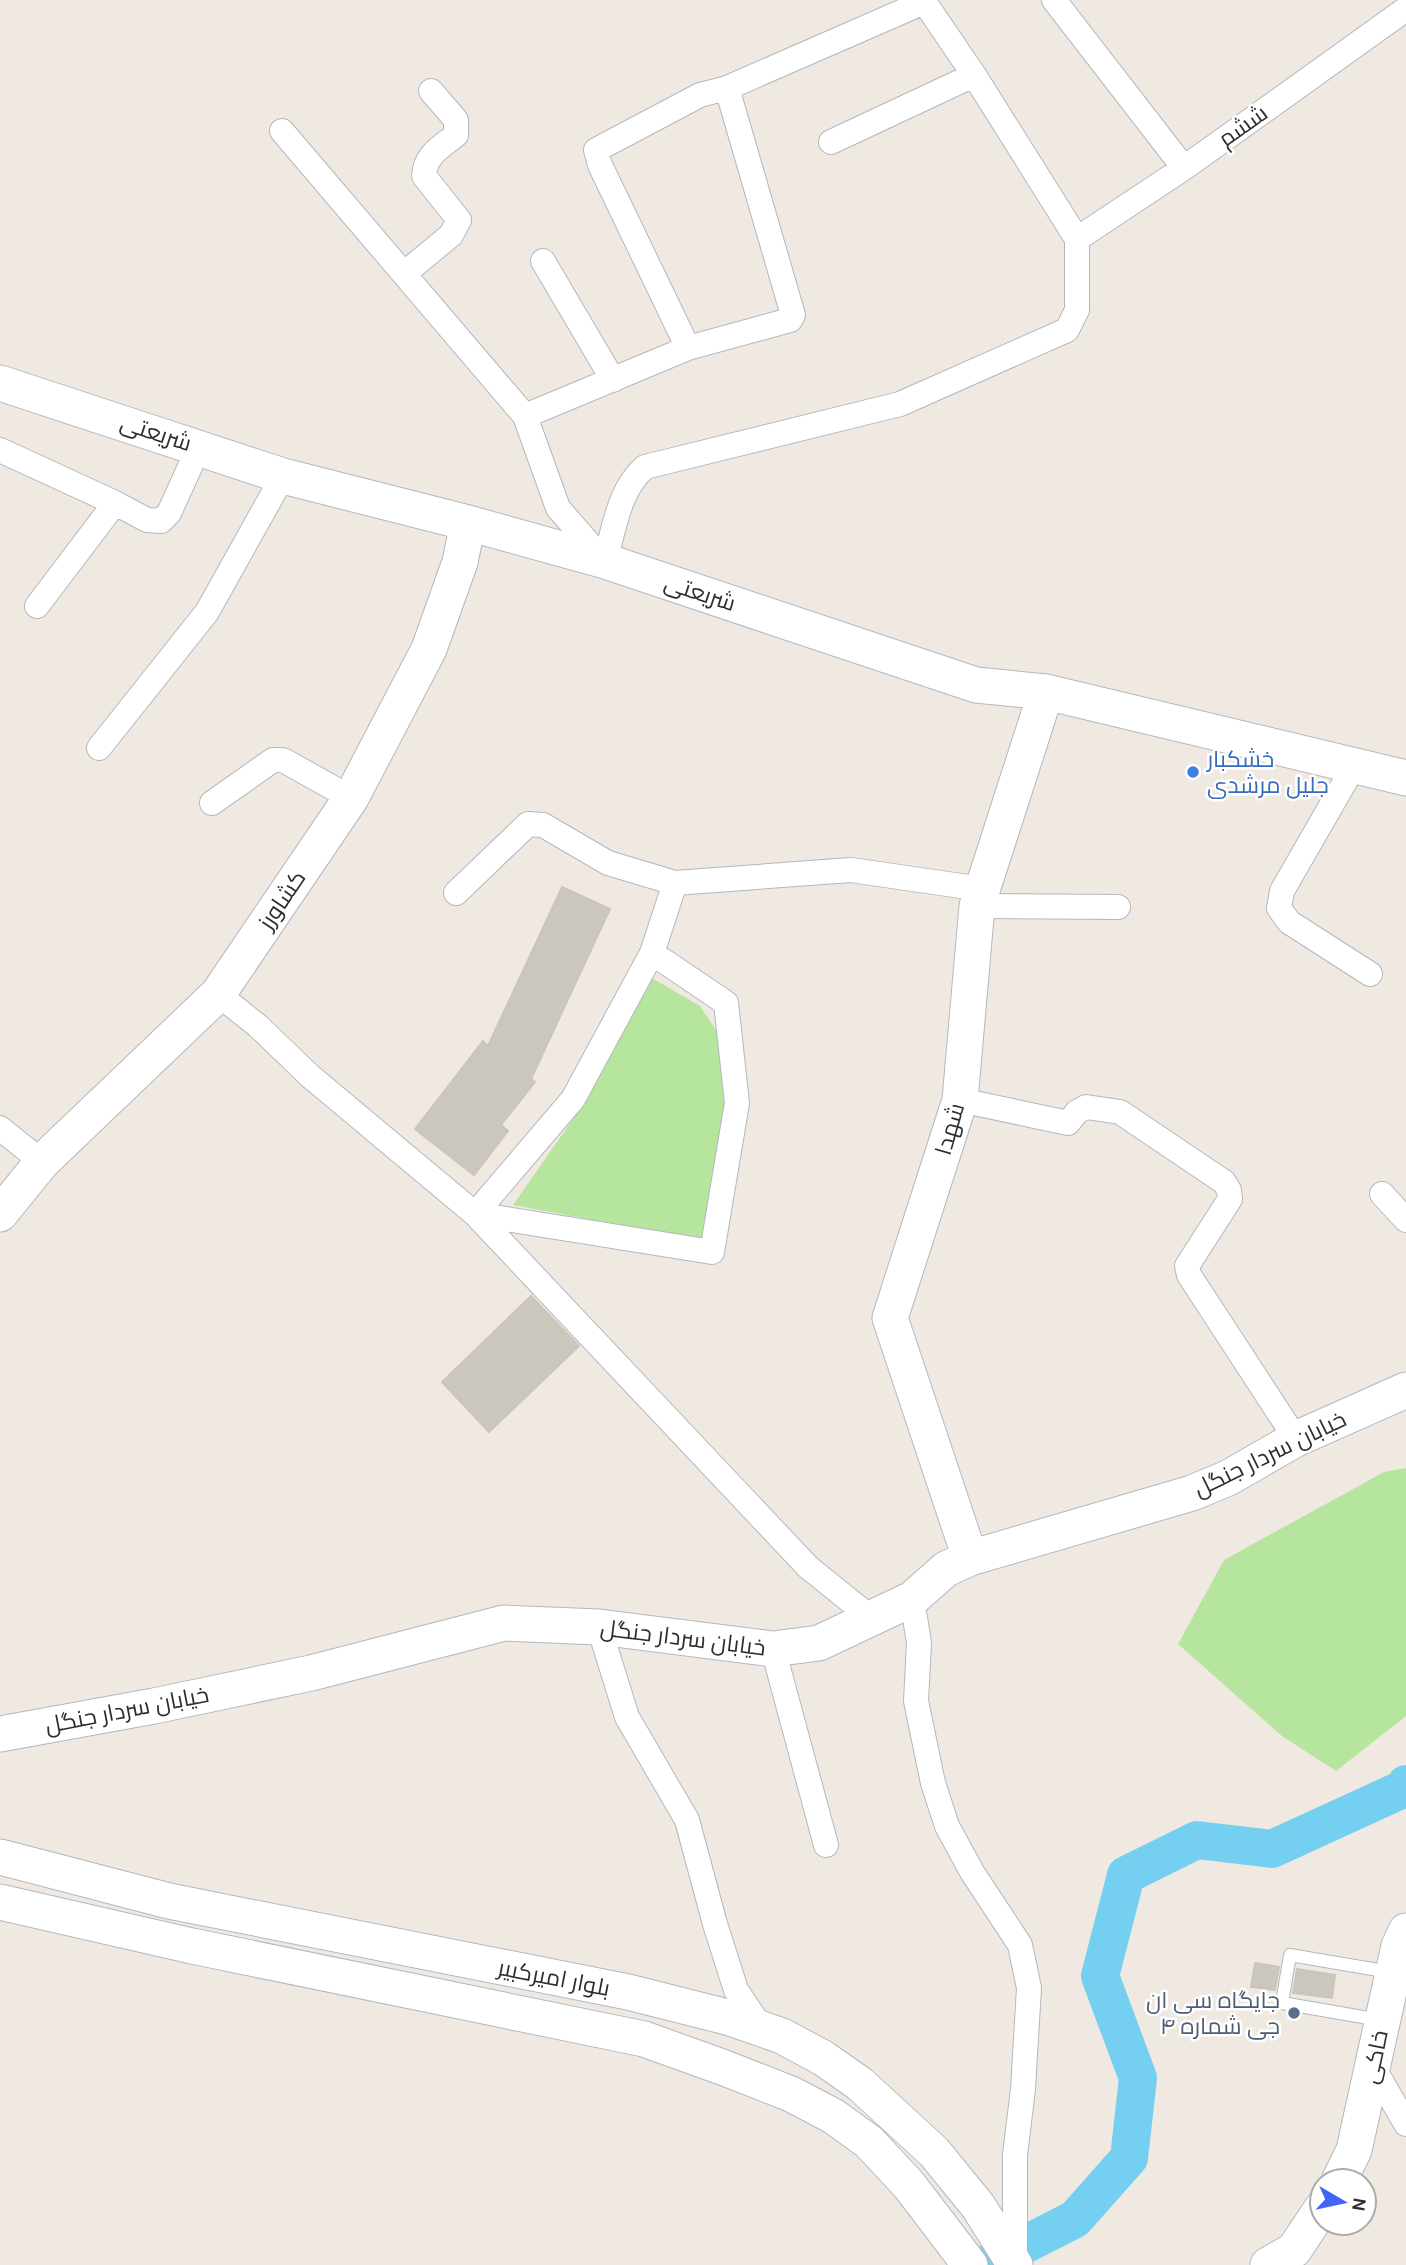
<svg xmlns="http://www.w3.org/2000/svg" width="1406" height="2265" font-family="Karla,Cairo,sans-serif">
	<rect width="100%" height="100%" fill="#efe9e1"/>
	<path fill="#b6e59e" d="M645 974 700 1006 720 1036 729 1080 708 1238 695 1239 513 1205 587 1099Z
		M1406 1468V1716L1336 1771 1282 1736 1178 1644 1224 1560 1384 1472Z"/>
	<g fill="none" stroke-linecap="round" stroke-linejoin="round">
		<path stroke="#75cff0" stroke-width="38" d="M985 2265 1075 2219 1129 2158 1138 2078 1100 1976 1126 1875 1197 1840 1272 1849 1403 1789 1406 1784"/>
	</g>
	<path fill="#cbc7bf" stroke="#cbc5ba" stroke-width="2" d="M562 887 610 909 531 1079 535 1082 501 1125 508 1131 474 1175 415 1129 483 1041 488 1046Z
		M531 1296 579 1346 489 1432 442 1382Z
		M1255 1963 1279 1967 1275 1990 1251 1987Z
		M1297 1969 1335 1975 1332 1998 1293 1993Z"/>
	<g fill="none" stroke-linecap="round" stroke-linejoin="round">
		<g stroke="#b4b7c1" stroke-width="14">
			<path id="lane" d="M1380 2020 1282 2003 1290 1955 1390 1972"/>
		</g>
		<g stroke="#b4b7c1" stroke-width="26">
			<path id="street" d="M1054 0 1184 168
				M282 131 525 416 558 508 604 561
				M831 142 974 75
				M1077 239 1184 168 1406 9
				M543 261 613 380
				M405 273 451 235 459 220 424 176C425 155 441 147 456 135V120L431 91
				M688 348 600 165 596 150 700 95 727 88 924 2
				M525 416 688 348 790 320 793 315 727 88
				M0 450 115 503 147 520 161 521 169 513 199 447
				M605 561C614 529 619 489 645 467L900 404 1067 330 1077 310V239L974 75 923 0
				M37 606 115 503
				M99 748 207 612 283 476
				M1354 766 1282 891 1279 908 1289 922 1370 974
				M212 803 273 760H283L351 798
				M456 893 528 824 543 825 608 863 675 883 851 870 982 889
				M977 906 1118 907
				M218 994 258 1026 310 1076 475 1214 808 1567 870 1617
				M960 1100 1068 1123 1077 1112 1086 1107 1120 1112 1224 1182 1229 1190 1230 1199 1187 1266 1189 1275 1296 1439
				M0 1128 42 1162
				M1382 1194 1406 1220
				M475 1214 712 1252 737 1103 726 1003 652 953
				M475 1214 573 1099 652 953 675 883
				M912 1599 919 1643 916 1701 933 1783 947 1826 972 1872 1020 1945 1029 1988 1023 2089 1015 2155V2264
				M599 1627 627 1717 687 1820 715 1924 736 1990 762 2029
				M773 1649 826 1845
				M1373 2067 1406 2124"/>
		</g>
		<g stroke="#b4b7c1" stroke-width="37">
			<path id="secondary" d="M0 383 283 476 468 523 605 561 976 685 1046 692 1406 778
				M0 1214 42 1162 218 994 351 798 429 649 460 562 468 523
				M970 1558 890 1318 960 1100 977 906 1046 692
				M0 1734 154 1706 311 1673 504 1623 599 1627 773 1649 819 1643 912 1599 946 1569 970 1558 1192 1493 1228 1478 1296 1439 1406 1390
				M0 1857 169 1901 628 1992 727 2017 782 2036 823 2058 860 2084 934 2152 978 2206 1015 2265
				M0 1902 192 1946 644 2039 722 2067 791 2094 833 2116 869 2142 909 2185 970 2265
				M1339 2181 1354 2150 1399 1946 1406 1931
				M1268 2265 1294 2250 1322 2208"/>
		</g>
		<use href="#lane" stroke="#fff" stroke-width="12"/>
		<use href="#street" stroke="#fff" stroke-width="24"/>
		<use href="#secondary" stroke="#fff" stroke-width="35"/>
	</g>
	<circle fill="#3f7fe0" stroke="#fff" stroke-width="2.5" cx="1193" cy="772" r="7"/>
	<circle fill="#5c6f8a" stroke="#fff" stroke-width="2.5" cx="1294" cy="2013" r="7"/>
	<g text-anchor="middle" dominant-baseline="central" stroke-width="5" stroke-linejoin="round" paint-order="stroke">
		<g font-size="23" fill="#2e2e2e" stroke="#fff">
			<text transform="translate(1243 126) rotate(-35)">ششم</text>
			<text transform="translate(156 433) rotate(18)">شریعتی</text>
			<text transform="translate(700 593) rotate(18)">شریعتی</text>
			<text transform="translate(282 900) rotate(-56)">کشاورز</text>
			<text transform="translate(950 1129) rotate(-74)">شهدا</text>
			<text transform="translate(1270 1454) rotate(-26)">خیابان سردار جنگل</text>
			<text transform="translate(683 1638) rotate(7)">خیابان سردار جنگل</text>
			<text transform="translate(127 1710) rotate(-11)">خیابان سردار جنگل</text>
			<text transform="translate(554 1978) rotate(11)">بلوار امیرکبیر</text>
			<text transform="translate(1375 2057) rotate(-78)">خاکی</text>
		</g>
		<g font-size="23" fill="#366cbe" stroke="#fff" text-anchor="start">
			<text x="1207" y="759">خشکبار<tspan x="1207" dy="26">جلیل مرشدی</tspan></text>
		</g>
		<g font-size="23" fill="#4e5e75" stroke="#fff" text-anchor="end">
			<text x="1280" y="2000">جایگاه سی ان<tspan x="1280" dy="26">جی شماره ۴</tspan></text>
		</g>
	</g>
	<g transform="translate(1343 2202) rotate(99)"><circle r="33" fill="#ffffff" stroke="#ababab" stroke-width="2"/>
	<path d="M0-5L12 26L0 18L-12 26Z" fill="#4264fb"/>
	<text y="-10" font-size="19" font-weight="bold" text-anchor="middle" fill="#2e2e2e">N</text>
	</g>
</svg>
